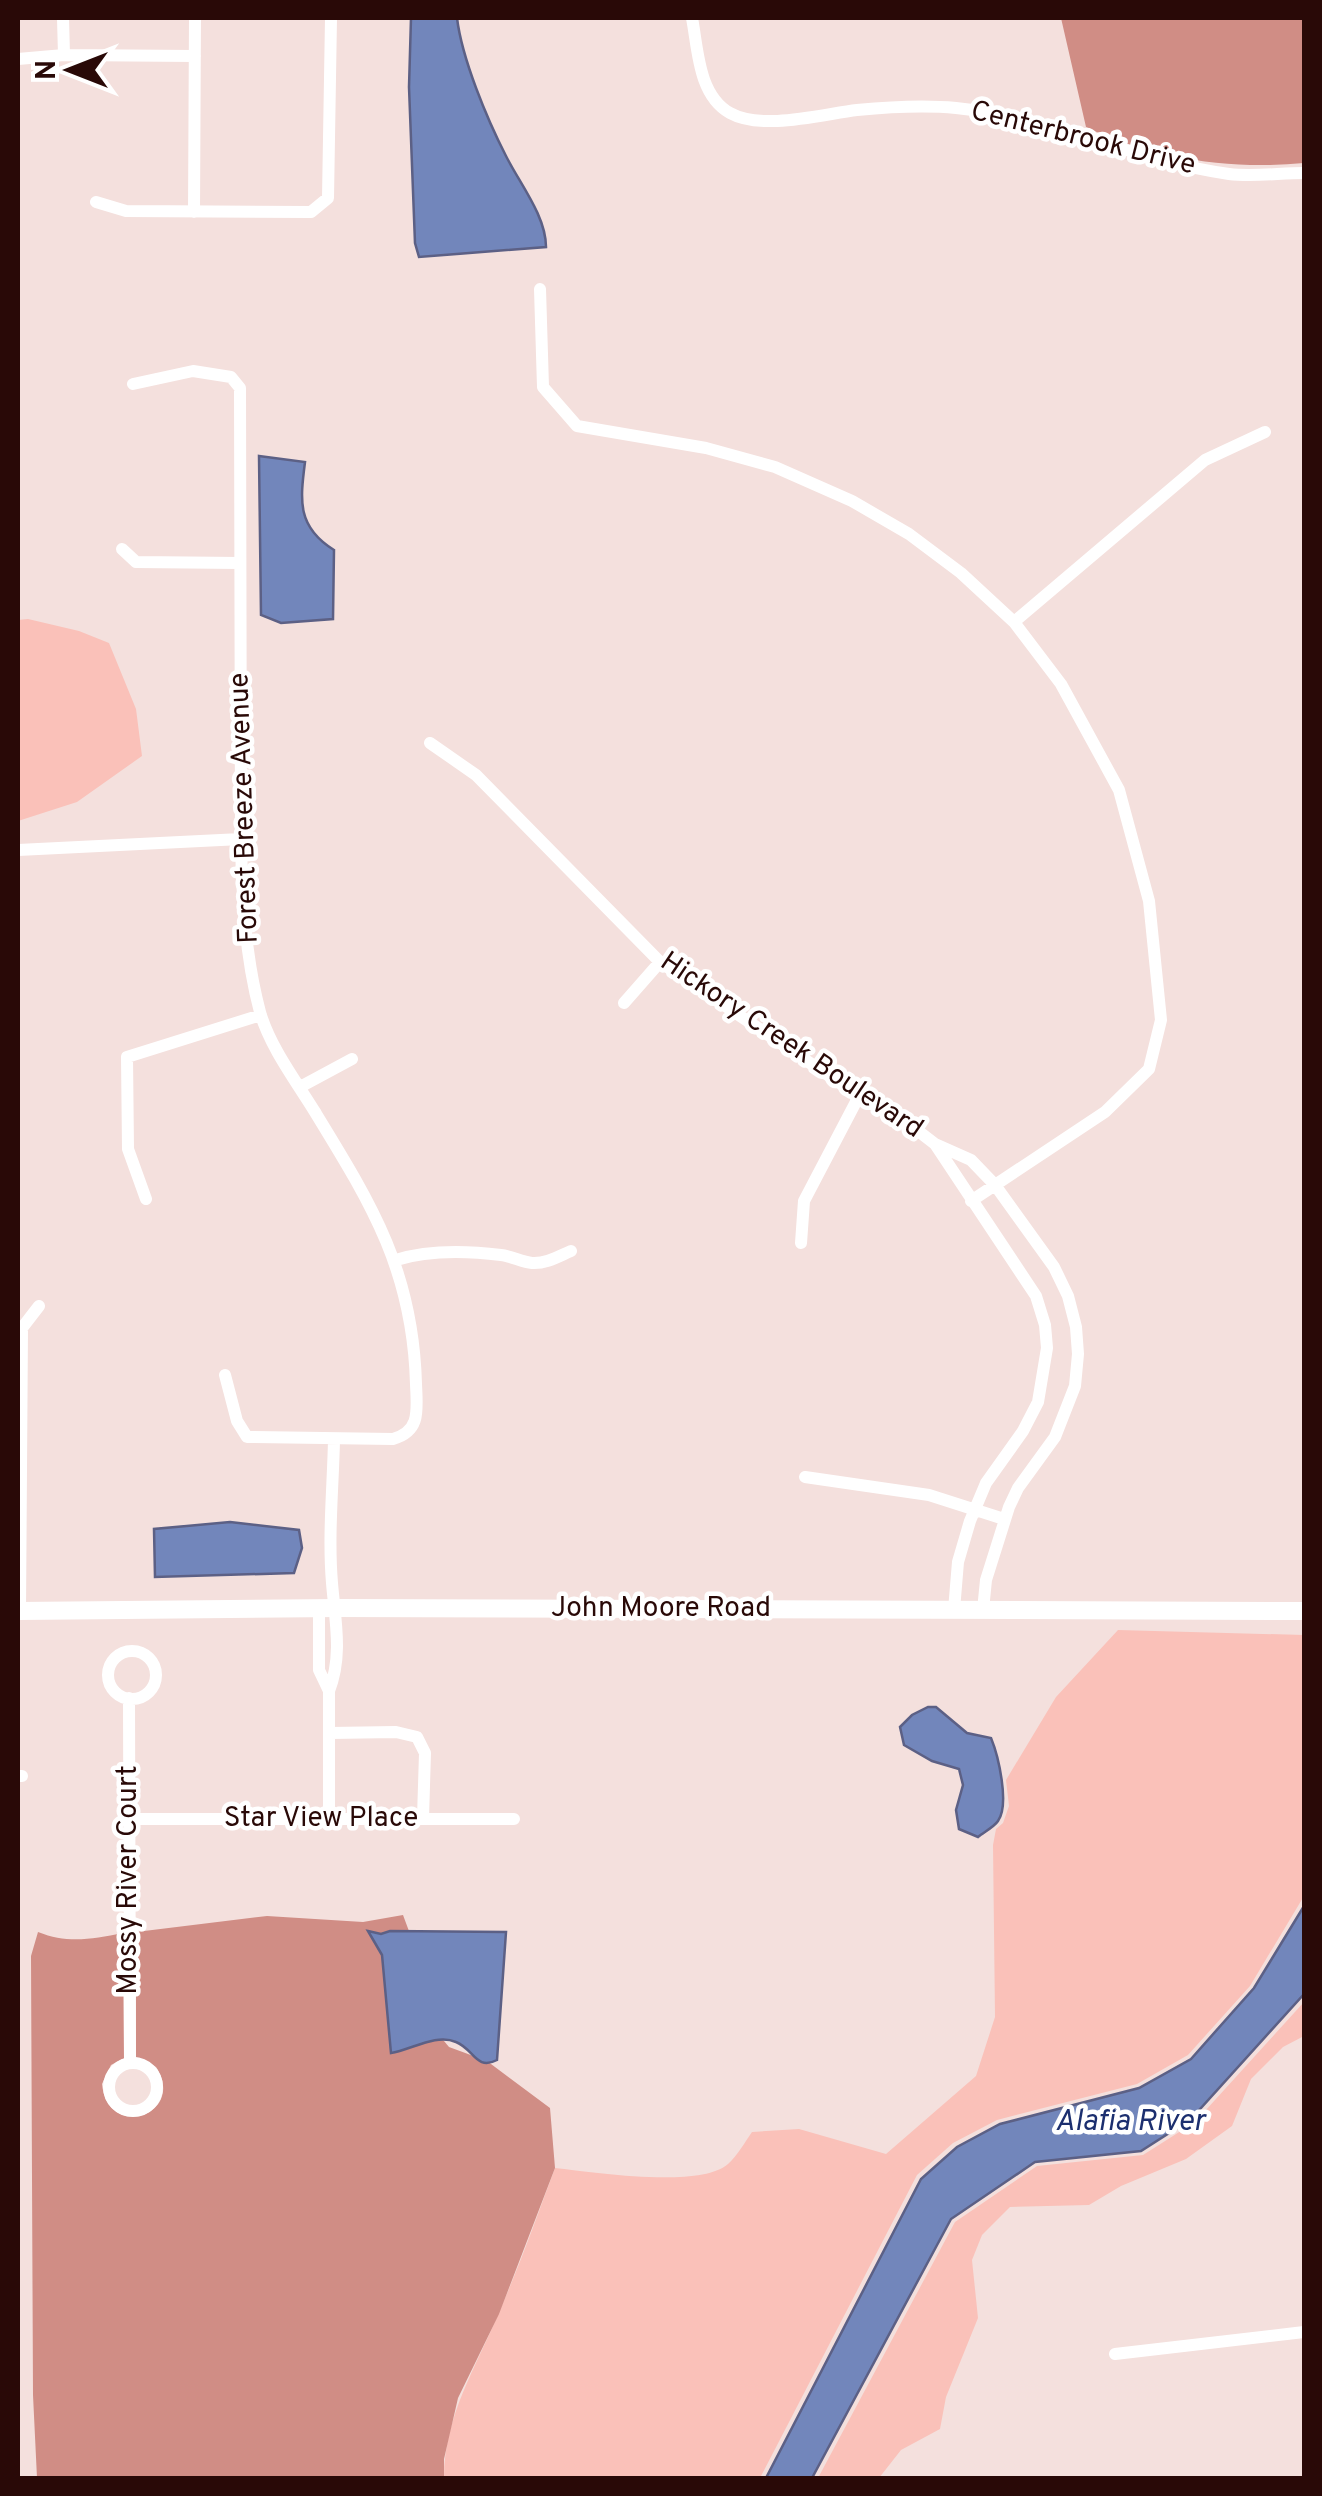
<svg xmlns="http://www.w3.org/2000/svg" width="1322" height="2496" font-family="Overpass,sans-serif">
	<rect width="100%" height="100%" fill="#f4e0dd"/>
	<path fill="#fac1b9" d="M28 619 79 631 109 643 136 709 142 756 77 802 18 821V620Z
		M1118 1630 1304 1635V1896L1250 1986 1188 2055 1137 2084 997 2120 953 2143 917 2175 760 2478H444C444 2416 476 2368 499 2312 520 2265 537 2216 555 2168 592 2172 700 2189 728 2164 737 2156 745 2142 752 2132L799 2129 886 2154 976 2076 995 2017 993 1845 996 1829 1003 1823 1009 1806 1006 1780 1056 1697Z
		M1304 2002V2036L1283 2047 1251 2079 1232 2126 1186 2159 1121 2186 1089 2205 1010 2207 982 2235 972 2260 978 2318 946 2397 940 2429 901 2450 879 2478H818L955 2222 1037 2166 1143 2155 1195 2122Z"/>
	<path fill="#d08d85" d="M1061 18H1304V163C1231 170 1152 159 1086 127Z
		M403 1915 426 1977 429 2023 449 2047 487 2061 550 2108 555 2168 499 2314 458 2398 444 2459V2478H37L33 2395 31 1956 38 1932C68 1944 92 1939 123 1933L124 2058 111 2065 102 2084C108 2142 187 2114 156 2067L136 2057V1932L267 1916 363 1922Z"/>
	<path fill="#7286bb" stroke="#5c6085" stroke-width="2.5" d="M411 18H457C462 59 487 119 506 156 520 184 546 216 546 247L419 257 415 243 409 87Z
		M259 456 305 462C300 501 297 527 334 550L333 619 281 623 261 615Z
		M230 1522 299 1530 302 1548 294 1573 155 1577 154 1529Z
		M928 1707H936L967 1733 991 1738C998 1755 1010 1804 998 1821 994 1827 984 1832 978 1837L959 1829 956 1810 963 1785 959 1769 932 1761 904 1745 900 1727 912 1715Z
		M1304 1906V1994L1191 2119 1141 2151 1035 2162 951 2219 812 2478H766L921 2179 957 2147 1000 2124 1139 2088 1191 2059 1254 1988Z
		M368 1931 381 1934 390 1931 506 1932 497 2060C476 2071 474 2049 456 2042 436 2033 411 2050 391 2053L382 1955Z"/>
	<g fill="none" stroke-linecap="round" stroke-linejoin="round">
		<path stroke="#fff" stroke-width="12" d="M63 18 64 55
			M692 18C698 49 698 95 730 113 762 131 823 114 857 110 888 107 925 105 956 108 1050 118 1136 161 1229 174 1253 177 1280 173 1304 173
			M18 59 64 55 195 56
			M96 202 126 211 311 212 328 198 331 18
			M194 212 195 18
			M540 289 543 387 577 426 706 448 775 467 852 501 909 534 961 573 1014 622 1061 684 1119 790 1149 901 1161 1020 1149 1069 1105 1112 971 1201
			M133 384 193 371 231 377 240 388 241 839C242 897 245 956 260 1012 270 1047 296 1081 315 1112 372 1205 413 1271 416 1384 417 1410 421 1431 393 1439L247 1437 237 1421 225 1375
			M122 549 136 562 240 563
			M1014 622 1205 460 1265 432
			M430 743 476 775 660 962 859 1096 913 1127 935 1144 971 1160 995 1185 1054 1267 1068 1296 1076 1327 1078 1354 1075 1386 1055 1437 1018 1488 1009 1507 986 1580 983 1610
			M18 850 241 839
			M624 1003 660 962
			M300 1087 352 1059
			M935 1144 1036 1296 1045 1325 1047 1348 1038 1402 1023 1431 986 1483 970 1521 958 1562 954 1610
			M146 1199 128 1149 127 1057 261 1015
			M801 1243 804 1201 859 1096
			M396 1260C428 1250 468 1251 501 1255 511 1256 522 1262 532 1263 546 1264 559 1256 571 1251
			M805 1477 929 1495 1004 1519
			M319 1608V1670L329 1691V1818
			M20 1611 22 1328 39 1306
			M108 1675a24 24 0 1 1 48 0a24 24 0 1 1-48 0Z
			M329 1691C343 1655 335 1620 332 1583 328 1536 333 1487 334 1440
			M129 1698 130 2062
			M330 1733 396 1732 417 1737 425 1753 423 1818
			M18 1776H22
			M129 1819H514
			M109 2087a24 24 0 1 1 48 0a24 24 0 1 1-48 0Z
			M1115 2354 1304 2332"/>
		<path stroke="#fff" stroke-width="18" d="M18 1611 337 1608 1304 1611"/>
	</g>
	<g text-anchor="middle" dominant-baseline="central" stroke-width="9" stroke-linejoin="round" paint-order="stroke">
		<g font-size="28" fill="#290907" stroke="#fff">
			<text transform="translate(1083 139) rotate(14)">Centerbrook Drive</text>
			<text transform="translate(245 808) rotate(-92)">Forest Breeze Avenue</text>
			<text transform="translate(791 1046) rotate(34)">Hickory Creek Boulevard</text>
			<text x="661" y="1609">John Moore Road</text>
			<text x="321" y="1819">Star View Place</text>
			<text transform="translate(129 1880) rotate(-90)">Mossy River Court</text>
		</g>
		<g font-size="30" font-style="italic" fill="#1c2f6f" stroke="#fff">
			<text x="1130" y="2122">Alafia River</text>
		</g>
	</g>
	<rect width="1322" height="2496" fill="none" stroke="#290907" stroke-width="40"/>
	<g transform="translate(70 70) rotate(270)" stroke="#ffffff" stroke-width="8" paint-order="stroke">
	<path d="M0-8L18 38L0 25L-18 38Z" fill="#290907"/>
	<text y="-15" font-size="28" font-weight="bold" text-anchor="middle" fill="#290907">N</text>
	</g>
</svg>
